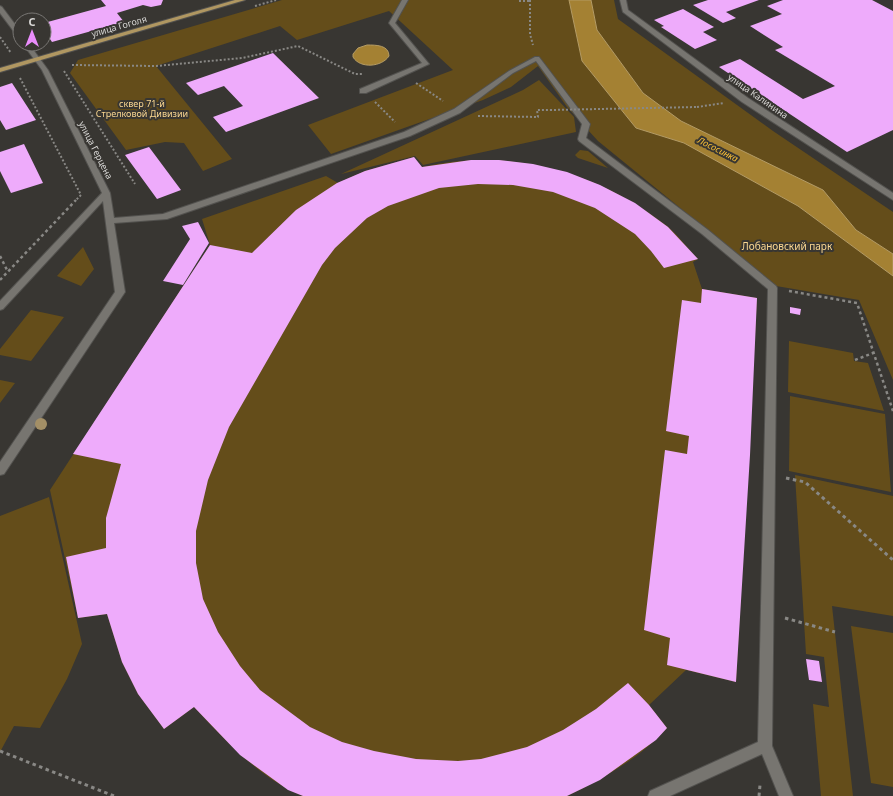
<svg xmlns="http://www.w3.org/2000/svg" width="893" height="796" font-family="'Noto Sans',sans-serif">
	<rect width="100%" height="100%" fill="#383632"/>
	<path fill="#644d1a" d="M282 0H569L582 61 636 128 684 143 798 206 893 276V380L859 300 776 286 598 141 567 107 538 66 511 87 483 100 331 154 308 125 453 70 389 11 297 40 280 26 156 66 232 159 203 171 184 143 165 142 126 150 70 73 78 60Z
		M591 0H614L618 19 773 131 893 212V254L856 230 823 190 681 121 643 93 597 30Z
		M539 80 574 117 576 132 423 165 415 156 341 174 523 90Z
		M580 150 588 151 608 168 578 158 575 155Z
		M414 157 422 167C509 147 597 171 667 226 678 235 688 249 698 259L693 262 702 289 757 298 736 682 686 670 649 705 667 728C640 758 604 778 567 796H303C259 778 226 741 194 707L164 729 138 694 122 662 107 614 78 618 50 490 210 245 202 219 326 176 338 183 365 171Z
		M83 247 94 269 81 286 57 276Z
		M31 310 64 317 31 361 0 355V349Z
		M789 341 853 353 854 361 868 363 884 411 788 392Z
		M0 380 15 383 0 403Z
		M790 396 885 414 891 492 789 471Z
		M795 475 893 496V616L832 606 853 796H821L813 704 829 707 824 657 806 654Z
		M49 497 82 644 67 679 40 728 14 726 0 752V516Z
		M851 626 893 633V787L871 783Z"/>
	<path fill="#a48133" stroke="#b49b64" d="M569 0H591L597 30 643 93 681 121 823 190 856 230 893 254V276L798 206 684 143 636 128 582 61Z
		M367 45C376 45 389 45 389 56 382 67 360 69 353 57V54L358 48Z"/>
	<path fill="#eeabfb" d="M101 0H163L161 5 151 7 143 5 117 13 124 22 52 42 44 30V23L106 6Z
		M708 0H759L726 12 736 18 723 23 693 5Z
		M783 0H872L893 11V130L847 152 719 67 740 59 803 99 835 86 775 50 783 47 750 26 782 14 767 6Z
		M683 9 714 27 703 32 717 40 695 49 661 27 664 26 654 20Z
		M273 53 319 98 226 132 213 117 243 106 224 86 198 95 186 83Z
		M12 83 36 120 6 130 0 120V87Z
		M24 144 43 183 11 193 0 171V152Z
		M149 147 181 190 157 199 125 155Z
		M414 157 422 167 471 160H499L533 164 567 172 600 185 635 203 668 227 698 259 664 268 651 251 635 234 595 208 553 192 513 185 478 184 439 188 388 206 367 218 335 248 322 265 229 427 208 480 196 531V563L203 599 218 632 240 666 260 690 310 727 342 742 374 751 416 759 458 761 481 759 527 747 563 730 596 709 628 683 649 705 667 728 656 740 600 780 567 796H303L288 790 240 755 194 707 164 729 138 694 122 662 107 614 78 618 66 557 106 548V518L121 464 73 454 210 245 252 253 296 210 337 183 365 171Z
		M198 222 209 243 183 285 163 281 190 239 182 226Z
		M702 289 757 298 750 455 736 682 667 665 670 638 644 630 665 450 687 454 689 436 666 431 682 300 701 303Z
		M790 307 801 309 800 315 790 313Z
		M806 659 819 661 822 682 809 680Z"/>
	<g fill="none" stroke-linecap="round" stroke-linejoin="round">
		<g stroke="#53524f" stroke-width="2">
			<path id="minor" d="M402 0H408L395 23 429 64 366 93H360V89L422 63 389 23Z
				M620 0H626L628 10 748 98 893 193V200L742 102 623 12Z
				M0 6 2 7 20 31V38L18 37 0 13Z
				M23 44H29L48 70 110 193 114 218 163 214 404 132 454 109 509 71 535 57H539L590 124 586 138 708 230 776 286 777 288 772 746 793 796H779L762 754 670 796H648L650 791 758 742 768 289 702 234 579 141 578 139 582 124 536 61 513 73 460 113 410 136 167 219 114 223 125 292 4 474 0 475V462L115 292 103 201 3 309 0 310V301L102 193 42 70Z"/>
		</g>
		<g stroke="#53524f" stroke-width="2">
			<path id="major" d="M235 0H245L0 72V68Z"/>
		</g>
		<path stroke="#898885" stroke-width="2" stroke-dasharray="2 2" stroke-linecap="butt" d="M530 0V34L533 45
			M519 1H530
			M255 6 276 0
			M0 37 11 53
			M72 65 156 66 242 58 298 46 355 74H363
			M64 71 135 184
			M20 78 81 195 75 201
			M416 83 443 101
			M375 102 395 122
			M697 107 724 103
			M478 116 538 117 537 110H550"/>
		<path stroke="#898885" stroke-width="2.5" stroke-dasharray="3 3" stroke-linecap="butt" d="M0 256 8 272
			M0 280 76 200
			M789 291 857 303 893 411
			M855 360 873 353"/>
		<path stroke="#898885" stroke-width="3" stroke-dasharray="3.5 3.5" stroke-linecap="butt" d="M786 478 805 482 893 560
			M785 618 835 632
			M0 751 114 796
			M759 796 760 785"/>
		<use href="#minor" fill="#777570" fill-rule="evenodd"/>
		<use href="#major" fill="#b09761" fill-rule="evenodd"/>
		<path stroke="#898885" stroke-width="2" stroke-dasharray="2 2" stroke-linecap="butt" d="M550 110 697 107"/>
	</g>
	<circle fill="#a38f66" cx="41" cy="424" r="6"/>
	<g text-anchor="middle" dominant-baseline="central" stroke-width="4" stroke-linejoin="round" paint-order="stroke">
		<g font-size="9" fill="#dad9d7" stroke="#383632">
			<text transform="translate(119 26) rotate(-16)">улица Гоголя</text>
			<text transform="translate(758 96) rotate(35)">улица Калинина</text>
			<text transform="translate(96 150) rotate(63)">улица Герцена</text>
		</g>
		<g font-size="9" fill="#fad791" stroke="#383632">
			<text x="142" y="103">сквер 71-й<tspan x="142" dy="10">Стрелковой Дивизии</tspan></text>
		</g>
		<g font-size="9" font-style="italic" fill="#fec335" stroke="#383632">
			<text transform="translate(718 149) rotate(27)">Лососинка</text>
		</g>
		<g font-size="10" fill="#fad791" stroke="#383632">
			<text x="787" y="246">Лобановский парк</text>
		</g>
	</g>
	<g transform="translate(32 32)"><circle r="19" fill="#383632" stroke="#797774"/>
	<path d="M0-3L7 15L0 10L-7 15Z" fill="#ea8dfc"/>
	<text y="-6" font-size="11" font-weight="bold" text-anchor="middle" fill="#dad9d7">С</text>
	</g>
</svg>
